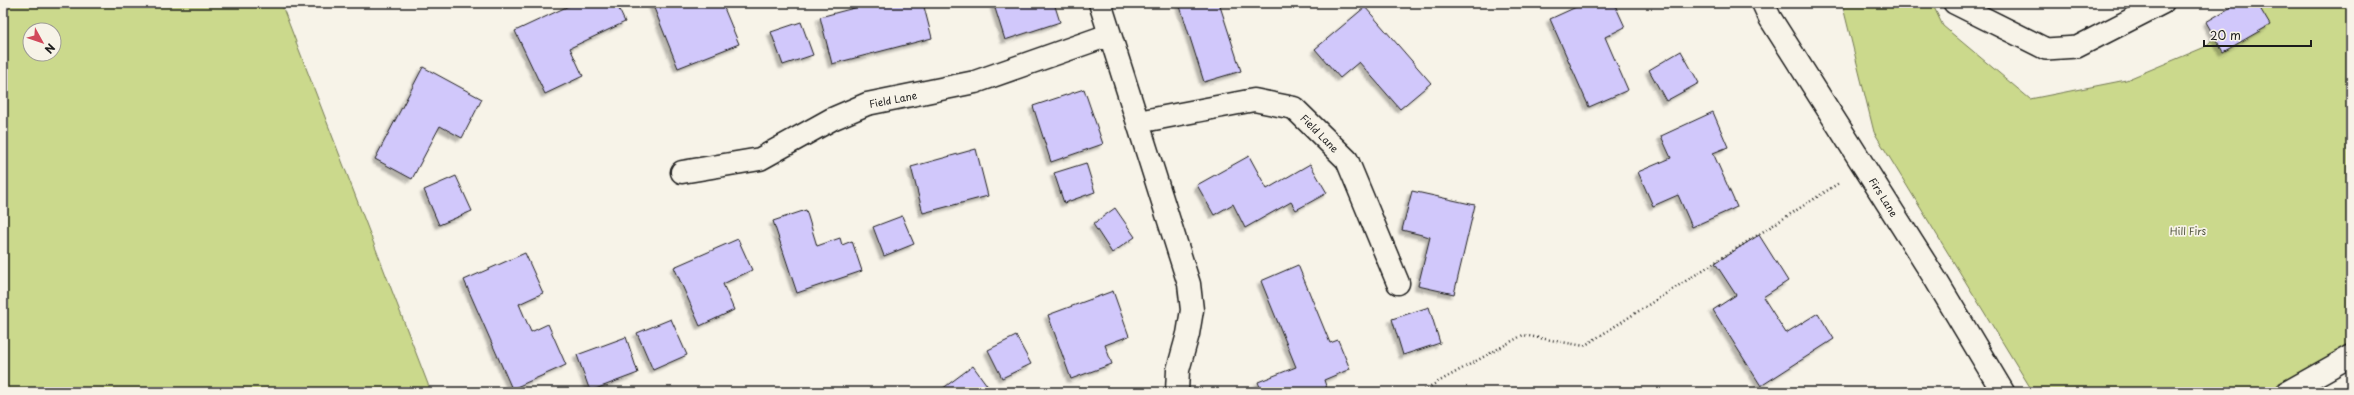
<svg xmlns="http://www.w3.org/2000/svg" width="2354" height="395" font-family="'Playpen Sans',sans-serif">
	<defs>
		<filter id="shadow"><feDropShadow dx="-3.5" dy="3.5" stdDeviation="1" flood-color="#0004"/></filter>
	</defs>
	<rect width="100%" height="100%" fill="#f7f3e8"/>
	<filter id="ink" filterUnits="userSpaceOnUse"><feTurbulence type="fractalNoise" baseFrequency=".025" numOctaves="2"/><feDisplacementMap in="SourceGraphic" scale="8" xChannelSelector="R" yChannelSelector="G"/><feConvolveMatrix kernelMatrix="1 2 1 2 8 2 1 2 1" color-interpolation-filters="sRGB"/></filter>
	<g filter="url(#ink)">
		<path fill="#cbd98c" stroke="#747a54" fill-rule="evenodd" d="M3 3H281L431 392H3ZM30 30H54V54H30Z
			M1842 3H1932L1943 26 2030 99 2126 80 2205 47 2248 3H2351V342L2274 392H2033L1874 132Z"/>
		<path fill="#d1c8fb" stroke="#1c1c1c" filter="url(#shadow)" d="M575 3H616L625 22 570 48 583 76 545 94 515 31Z
			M652 3H722L739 44 678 68Z
			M873 3H923L932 38 832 64 820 17Z
			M1002 3H1054L1060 22 1005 40 994 5Z
			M1179 3H1219L1241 71 1204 82Z
			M1585 3H1614L1625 27 1605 37 1628 90 1589 107 1550 19Z
			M2238 3H2257L2270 25 2223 52 2206 22Z
			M1365 7 1431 83 1400 109 1359 62 1340 78 1315 49Z
			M801 22 813 55 783 65 771 32Z
			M1681 51 1699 83 1666 101 1649 70Z
			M423 67 482 99 462 138 440 126 412 179 375 159Z
			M1084 89 1103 144 1051 162 1033 106Z
			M1713 112 1728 147 1713 153 1737 207 1692 227 1678 195 1653 206 1638 172 1671 158 1661 136Z
			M976 149 988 196 923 213 911 167Z
			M1249 156 1267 189 1310 164 1327 193 1296 210 1291 202 1245 228 1233 204 1214 215 1197 185Z
			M1086 163 1095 192 1064 203 1054 173Z
			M456 176 472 211 439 225 424 190Z
			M1412 191 1475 205 1454 294 1418 286 1430 237 1402 230Z
			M1115 208 1135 237 1112 253 1093 224Z
			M806 210 817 246 840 238 842 245 852 241 862 271 797 293 773 221Z
			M902 216 914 244 884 256 873 227Z
			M1759 235 1788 281 1763 297 1786 333 1818 313 1834 339 1761 386 1713 310 1736 295 1715 263Z
			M738 239 752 270 723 284 734 310 700 326 674 267Z
			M525 253 543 293 519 304 531 332 548 324 566 365 512 389 464 280Z
			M1298 265 1330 343 1338 340 1350 369 1324 380 1328 392H1262L1258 382 1296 367 1261 281Z
			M1113 291 1129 336 1105 345 1112 364 1071 379 1048 315Z
			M1429 307 1440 343 1403 355 1392 319Z
			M671 319 687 355 653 370 637 333Z
			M1016 336 1031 364 1002 378 988 350Z
			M626 337 638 373 590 391 577 355Z
			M973 366 992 392H938Z"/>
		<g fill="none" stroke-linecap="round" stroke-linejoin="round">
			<g stroke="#1c1c1c" stroke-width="24">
				<path id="lane" d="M1954 3 2046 49 2077 47 2163 3
					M2287 392 2351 356"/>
			</g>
			<g stroke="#1c1c1c" stroke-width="25">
				<path id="street" d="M1100 3 1189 284 1192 310 1188 334 1178 370 1177 392
					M1763 3 1770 18 1936 280 2003 392
					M1138 122 1254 100 1294 108 1347 160 1398 283
					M682 172 760 159 832 119 867 104 975 82 1109 35"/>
			</g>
			<path stroke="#1c1c1c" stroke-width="2.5" stroke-dasharray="1 3" stroke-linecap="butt" d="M1420 392 1523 335 1584 346 1839 183"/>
			<use href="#lane" stroke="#f7f3e8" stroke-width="21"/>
			<use href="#street" stroke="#f7f3e8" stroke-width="22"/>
		</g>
	</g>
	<g text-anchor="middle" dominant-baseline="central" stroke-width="3.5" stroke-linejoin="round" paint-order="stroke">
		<g font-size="10" fill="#1c1c1c" stroke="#f7f3e8">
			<text transform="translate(893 99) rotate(-11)">Field Lane</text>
			<text transform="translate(1320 133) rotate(45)">Field Lane</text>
			<text transform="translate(1884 197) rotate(58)">Firs Lane</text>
		</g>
		<g font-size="10" fill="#51553e" stroke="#f7f3e8">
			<text x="2188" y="230">Hill Firs</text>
		</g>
	</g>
	<rect width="2354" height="395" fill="none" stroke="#f7f3e8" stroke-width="16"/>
	<rect x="8" y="8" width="2338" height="379" fill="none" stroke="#1c1c1c" stroke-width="1.5" filter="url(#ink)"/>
	<g transform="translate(42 42) rotate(130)"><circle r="19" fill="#f7f3e8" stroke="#9f9d96"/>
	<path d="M0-3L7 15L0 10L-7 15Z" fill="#d1495b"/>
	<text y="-6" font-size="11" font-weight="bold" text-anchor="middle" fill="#1c1c1c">N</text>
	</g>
	<path d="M2204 40v6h107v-6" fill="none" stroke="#1c1c1c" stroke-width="2"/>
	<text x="2210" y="40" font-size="12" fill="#1c1c1c" stroke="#f7f3e8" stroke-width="3" paint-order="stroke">20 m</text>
</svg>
